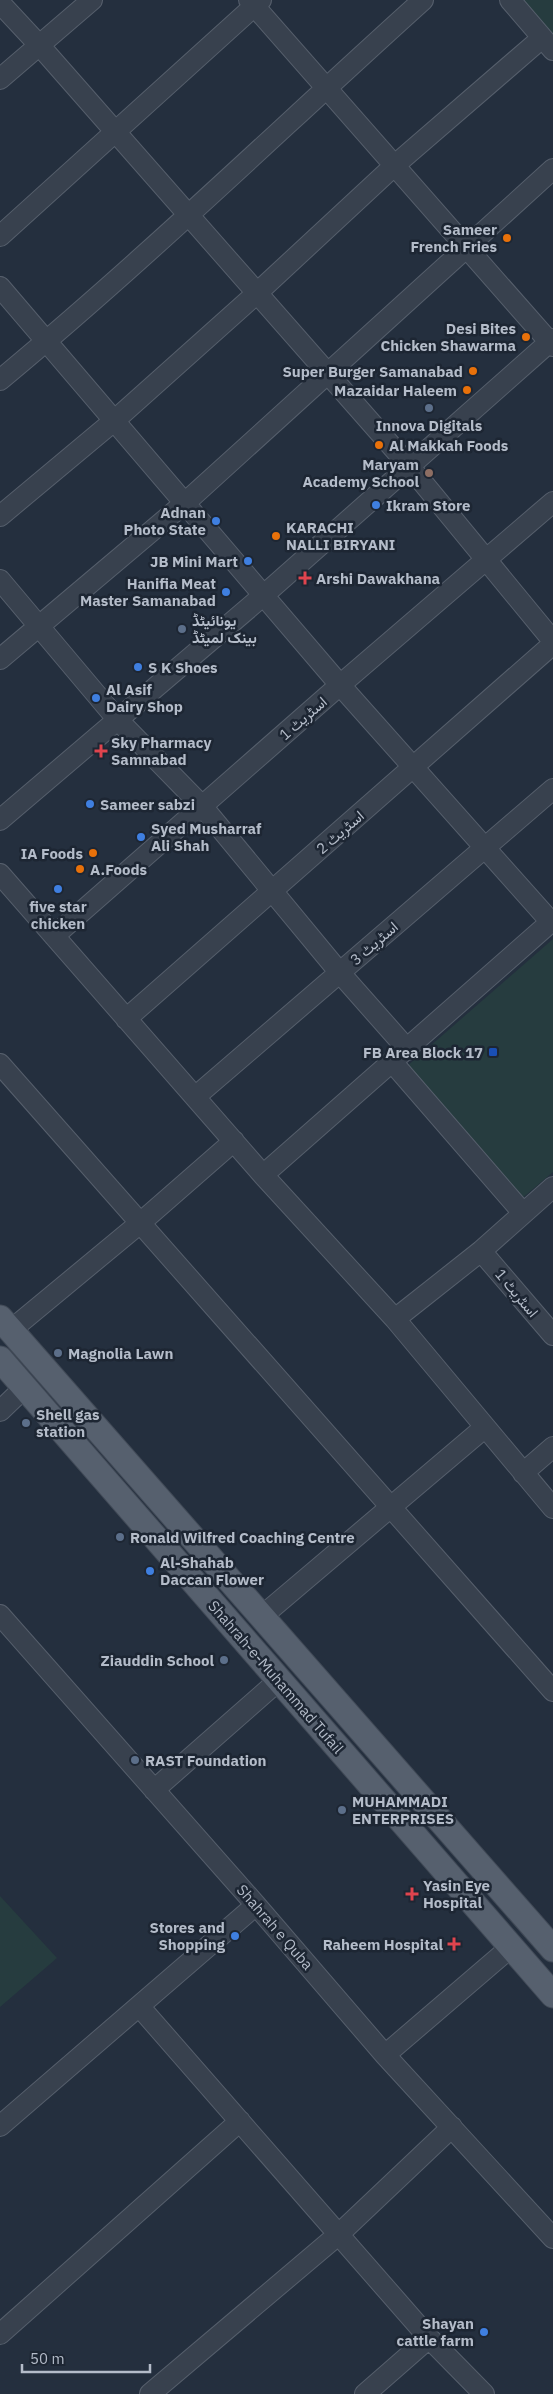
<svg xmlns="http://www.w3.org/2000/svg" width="553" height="2394" font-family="'IBM Plex Sans',Vazirmatn,sans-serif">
	<rect width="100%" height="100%" fill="#242f3e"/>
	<path fill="#263c3f" d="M514 0H553V45Z
		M553 939V1172L520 1200 406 1067Z
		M0 1896 57 1958 0 2007Z"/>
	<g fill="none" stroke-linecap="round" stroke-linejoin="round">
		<g stroke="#565f6c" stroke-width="22">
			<path id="minor" d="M249 0 553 346
				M510 0 553 50
				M0 3 40 46 410 467 553 641
				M0 79 92 0
				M0 236 261 0
				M0 287 340 685 551 922
				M0 380C146 259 282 127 423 0
				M0 516 115 420 256 294 395 165 542 38
				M0 580 117 719 202 806 340 973 408 1050
				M0 659 186 502 553 169
				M0 820 265 594 553 339
				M0 874 263 1175 395 1319 553 1508
				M54 936 340 685 553 502
				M126 1019 553 644
				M393 1063 523 1213
				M0 1064 553 1691
				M195 1097 553 789
				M263 1175 553 920
				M481 1251 553 1335
				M395 1319 481 1251 553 1187
				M11 1330 139 1224 234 1141
				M0 1411 25 1387
				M523 1473 553 1447
				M0 1615 256 1905 385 2055 553 2238
				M261 1617 484 1428
				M154 1790 278 1681
				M139 2006 429 2338 484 2394
				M385 2055 512 1946
				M0 2126 256 1905
				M0 2334 240 2121
				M150 2394 339 2234 452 2127
				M365 2394 429 2338"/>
		</g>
		<g stroke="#414a57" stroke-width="27">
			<path id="major" d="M0 1318 553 1949
				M0 1359 553 1995"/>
		</g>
		<use href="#minor" stroke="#38414e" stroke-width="20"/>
		<use href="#major" stroke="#56606e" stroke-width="25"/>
	</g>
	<g fill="#e8710a" stroke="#1d2633" stroke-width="2">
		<circle cx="507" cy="238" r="5"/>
		<circle cx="526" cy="337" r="5"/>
		<circle cx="473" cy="371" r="5"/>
		<circle cx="467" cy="390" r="5"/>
		<circle cx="379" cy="445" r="5"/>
		<circle cx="276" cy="536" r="5"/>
		<circle cx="93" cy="853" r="5"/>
		<circle cx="80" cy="869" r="5"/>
	</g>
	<g fill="#5c6f8a" stroke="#1d2633" stroke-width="2">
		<circle cx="429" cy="408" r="5"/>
		<circle cx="182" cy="629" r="5"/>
		<circle cx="58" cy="1353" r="5"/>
		<circle cx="26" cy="1423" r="5"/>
		<circle cx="120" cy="1537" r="5"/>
		<circle cx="224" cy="1660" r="5"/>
		<circle cx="135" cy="1760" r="5"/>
		<circle cx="342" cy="1810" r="5"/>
	</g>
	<circle fill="#8d6e63" stroke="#1d2633" stroke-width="2" cx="429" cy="473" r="5"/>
	<g fill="#3f7fe0" stroke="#1d2633" stroke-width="2">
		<circle cx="376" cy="505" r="5"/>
		<circle cx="216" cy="521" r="5"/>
		<circle cx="248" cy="561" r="5"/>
		<circle cx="226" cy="592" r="5"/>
		<circle cx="138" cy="667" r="5"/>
		<circle cx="96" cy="698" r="5"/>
		<circle cx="90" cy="804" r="5"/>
		<circle cx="141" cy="837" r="5"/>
		<circle cx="58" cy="889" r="5"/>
		<circle cx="150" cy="1571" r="5"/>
		<circle cx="235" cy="1936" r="5"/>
		<circle cx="484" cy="2332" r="5"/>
	</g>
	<g fill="#e0444e" stroke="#1d2633" stroke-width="2">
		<path d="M302.5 570.5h5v5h5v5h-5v5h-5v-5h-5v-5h5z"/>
		<path d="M98.5 743.5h5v5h5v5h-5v5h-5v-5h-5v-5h5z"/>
		<path d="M409.5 1886.5h5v5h5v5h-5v5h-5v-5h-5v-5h5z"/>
		<path d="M451.5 1936.5h5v5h5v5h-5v5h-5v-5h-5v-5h5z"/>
	</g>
	<rect fill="#1a4fb4" stroke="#1d2633" stroke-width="2" x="488" y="1047" width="10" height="10" rx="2.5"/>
	<g text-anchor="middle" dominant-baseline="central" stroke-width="5" stroke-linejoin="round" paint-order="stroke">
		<g font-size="15" font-weight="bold" fill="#b4bcc9" stroke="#1d2633" text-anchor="start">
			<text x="497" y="229" text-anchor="end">Sameer<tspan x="497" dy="17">French Fries</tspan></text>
			<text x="516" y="328" text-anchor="end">Desi Bites<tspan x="516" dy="17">Chicken Shawarma</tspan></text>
			<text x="463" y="371" text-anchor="end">Super Burger Samanabad</text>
			<text x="457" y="390" text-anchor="end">Mazaidar Haleem</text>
			<text x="429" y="425" text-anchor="middle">Innova Digitals</text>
			<text x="389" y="445">Al Makkah Foods</text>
			<text x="419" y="464" text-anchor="end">Maryam<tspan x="419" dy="17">Academy School</tspan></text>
			<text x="386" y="505">Ikram Store</text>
			<text x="206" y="512" text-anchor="end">Adnan<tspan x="206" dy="17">Photo State</tspan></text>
			<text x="286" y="527">KARACHI<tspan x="286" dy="17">NALLI BIRYANI</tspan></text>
			<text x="238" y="561" text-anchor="end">JB Mini Mart</text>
			<text x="316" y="578">Arshi Dawakhana</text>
			<text x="216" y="583" text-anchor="end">Hanifia Meat<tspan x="216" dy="17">Master Samanabad</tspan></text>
			<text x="192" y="620">یونائیٹڈ<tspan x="192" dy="17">بینک لمیٹڈ</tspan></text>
			<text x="148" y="667">S K Shoes</text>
			<text x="106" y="689">Al Asif<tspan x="106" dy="17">Dairy Shop</tspan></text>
			<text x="111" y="742">Sky Pharmacy<tspan x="111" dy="17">Samnabad</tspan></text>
			<text x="100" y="804">Sameer sabzi</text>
			<text x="151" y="828">Syed Musharraf<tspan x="151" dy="17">Ali Shah</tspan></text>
			<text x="83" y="853" text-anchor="end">IA Foods</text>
			<text x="90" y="869">A.Foods</text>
			<text x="58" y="906" text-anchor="middle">five star<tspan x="58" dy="17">chicken</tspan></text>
			<text x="483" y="1052" text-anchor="end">FB Area Block 17</text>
			<text x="68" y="1353">Magnolia Lawn</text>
			<text x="36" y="1414">Shell gas<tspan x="36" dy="17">station</tspan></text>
			<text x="130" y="1537">Ronald Wilfred Coaching Centre</text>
			<text x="160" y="1562">Al-Shahab<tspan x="160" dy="17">Daccan Flower</tspan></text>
			<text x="214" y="1660" text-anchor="end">Ziauddin School</text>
			<text x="145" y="1760">RAST Foundation</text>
			<text x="352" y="1801">MUHAMMADI<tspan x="352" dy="17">ENTERPRISES</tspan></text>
			<text x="423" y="1885">Yasin Eye<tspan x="423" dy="17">Hospital</tspan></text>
			<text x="225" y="1927" text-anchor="end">Stores and<tspan x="225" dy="17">Shopping</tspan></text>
			<text x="443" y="1944" text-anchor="end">Raheem Hospital</text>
			<text x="474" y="2323" text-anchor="end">Shayan<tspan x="474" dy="17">cattle farm</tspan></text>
		</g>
		<g font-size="15" fill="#b4bcc9" stroke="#1d2633">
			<text transform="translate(303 718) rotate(-41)">اسٹریٹ 1</text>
			<text transform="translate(340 832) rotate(-41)">اسٹریٹ 2</text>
			<text transform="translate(374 943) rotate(-41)">اسٹریٹ 3</text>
			<text transform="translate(517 1293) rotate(50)">اسٹریٹ 1</text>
			<text transform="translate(276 1677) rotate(49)">Shahrah-e-Muhammad Tufail</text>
			<text transform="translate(275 1927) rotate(49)">Shahrah e Quba</text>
		</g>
	</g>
	<path d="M22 2364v8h128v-8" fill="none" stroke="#b4bcc9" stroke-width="2.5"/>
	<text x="30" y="2364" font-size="15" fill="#b4bcc9" stroke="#1d2633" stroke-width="4" paint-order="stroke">50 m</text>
</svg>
